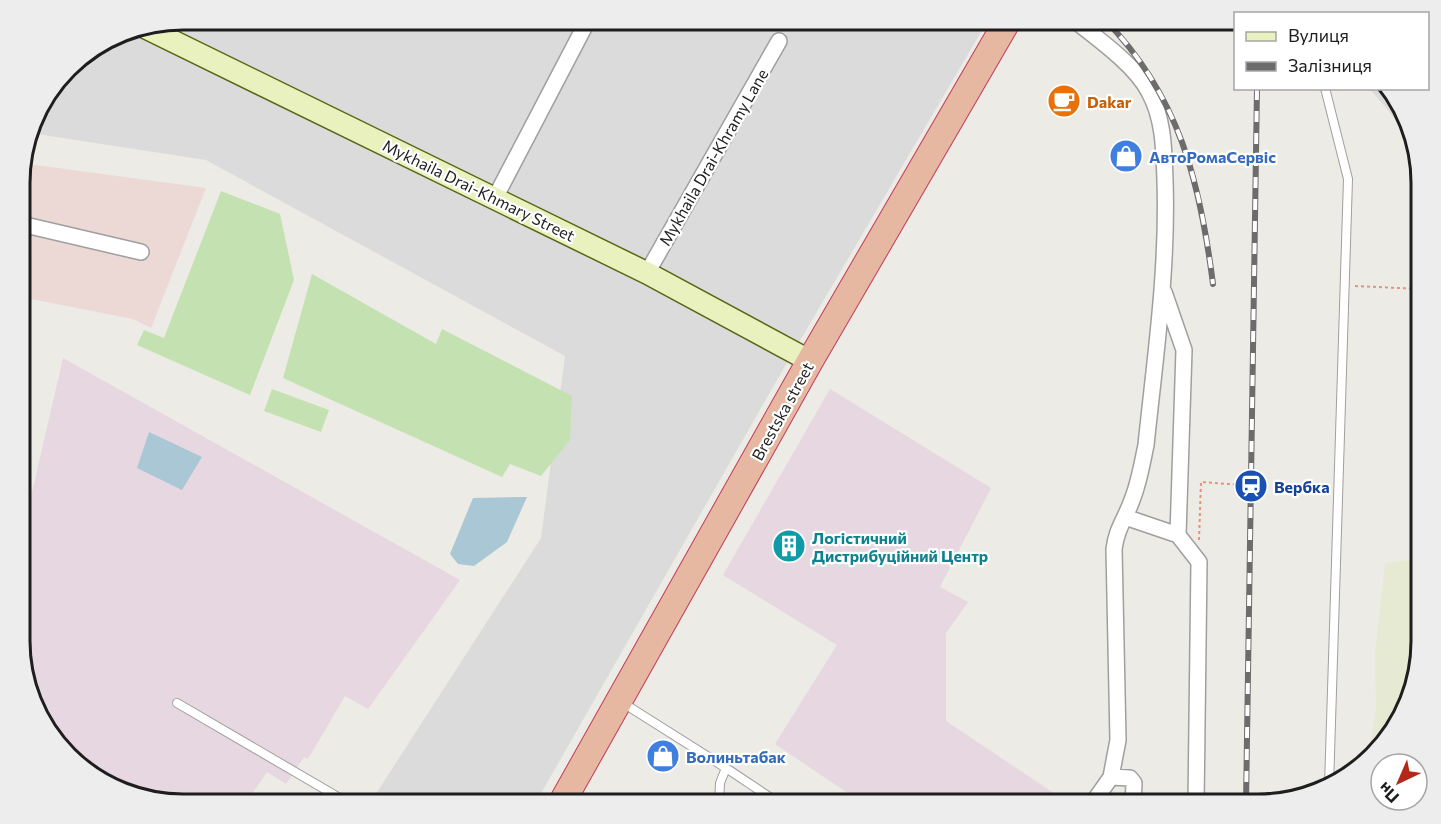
<svg xmlns="http://www.w3.org/2000/svg" width="1441" height="824" font-family="Commissioner,sans-serif">
	<rect width="100%" height="100%" fill="#edebe5"/>
	<path fill="#dbdbdb" d="M183 20H988L781 373 535 804H357L372 800 541 538 565 356 206 160 30 133 36 110 75 60 121 32Z
		M1370 89H1387L1399 101 1411 138Z"/>
	<path fill="#ecd9d6" d="M21 163 206 188 151 328 133 319 21 297Z"/>
	<path fill="#e6d7e1" d="M63 358 460 580 368 709 345 696 308 759 304 757 286 784 267 772 245 804H182L101 782 47 732 21 662V540Z
		M830 389 991 488 940 587 968 602 946 633V721L1061 798 1057 804H864L775 744 837 645 723 575Z"/>
	<path fill="#e6ead2" d="M1416 559 1421 560V652L1399 723 1370 752 1376 708 1375 654 1385 563Z"/>
	<path fill="#c4e1b1" d="M221 191 280 214 294 280 250 395 137 345 144 330 164 338Z
		M312 274 436 344 442 329 572 396 570 440 541 476 510 464 502 477 283 378Z
		M272 389 329 410 321 432 264 411Z"/>
	<path fill="#aac7d6" d="M149 432 202 457 182 490 137 468Z
		M527 497 507 542 474 566 458 564 450 554 473 498Z"/>
	<g fill="none" stroke-linecap="round" stroke-linejoin="round">
		<g stroke="#9f9f9f" stroke-width="10">
			<path id="service" d="M1325 88 1348 179 1329 786
				M177 703 350 804
				M623 703 726 768 720 783 719 804
				M726 768 780 804"/>
		</g>
		<g stroke="#9f9f9f" stroke-width="18">
			<path id="minor" d="M1074 20C1097 38 1136 66 1149 92 1164 119 1164 151 1165 181 1168 270 1155 358 1146 445 1142 464 1139 483 1132 500 1125 520 1117 527 1114 549L1118 740 1111 777 1130 778 1134 783 1133 804
				M495 198 588 20
				M21 224 141 252
				M647 273 779 41
				M1164 292 1184 350 1178 535
				M1125 517 1178 535 1199 562 1196 804
				M1092 804 1111 777"/>
		</g>
		<g stroke="#556712" stroke-width="24">
			<path id="secondary" d="M144 27 647 273 810 361"/>
		</g>
		<g stroke="#c33a5b" stroke-width="28">
			<path id="trunk" d="M561 804 810 361 1008 20"/>
		</g>
		<path stroke="#e8917b" stroke-width="2" stroke-dasharray="3 3" stroke-linecap="butt" d="M1355 286 1421 289
			M1199 540 1201 482 1242 485"/>
		<use href="#service" stroke="#fff" stroke-width="8"/>
		<use href="#minor" stroke="#fff" stroke-width="15"/>
		<use href="#secondary" stroke="#e9f1bf" stroke-width="21"/>
		<use href="#trunk" stroke="#e6b7a1" stroke-width="26"/>
		<g stroke="#6c6c6c" stroke-width="6">
			<path id="rail" d="M1105 20C1179 95 1200 182 1213 284
				M1246 804 1257 88"/>
		</g>
		<use href="#rail" stroke="#fff" stroke-width="4" stroke-dasharray="11" stroke-linecap="butt"/>
	</g>
	<defs>
		<g id="cafe-disc" transform="scale(1.725)"><circle r="9.5" fill="#e8710a" stroke="#fff"/><path d="M-5.5-4.5H6V0H3Q3 3.5 0 3.5H-2.5Q-5.5 3.5-5.5 0ZM3-3.2v2h1.7v-2ZM-6 4.5H4V6H-6Z" fill="#fff"/></g>
		<g id="shop-disc" transform="scale(1.725)"><circle r="9.5" fill="#3f7fe0" stroke="#fff"/><path d="M-5-2.5h2.3a2.7 3.5 0 0 1 5.4 0H5L5.5 6h-11ZM-1.5-2.5h3a1.5 2.3 0 0 0-3 0Z" fill="#fff"/></g>
		<g id="station-disc" transform="scale(1.725)"><circle r="9.5" fill="#1a4fb4" stroke="#fff"/><path d="M-3-6H3Q5-6 5-4V2Q5 4 3 4L4.5 6H3L1.5 4h-3L-3 6H-4.5L-3 4Q-5 4-5 2V-4Q-5-6-3-6ZM-3.5-4v3h7v-3ZM-3.5 1v1.5H-2V1ZM2 1v1.5H3.5V1Z" fill="#fff"/></g>
		<g id="building-disc" transform="scale(1.725)"><circle r="9.5" fill="#0f9aa8" stroke="#fff"/><path d="M-4-6H4V6H1V3H-1V6H-4ZM-2.5-4.3h1.7v1.8h-1.7ZM.8-4.3h1.7v1.8H.8ZM-2.5-1h1.7V.8h-1.7ZM.8-1h1.7V.8H.8Z" fill="#fff"/></g>
	</defs>
	<g fill-rule="evenodd">
		<use href="#cafe-disc" x="1064" y="101"/>
		<use href="#shop-disc" x="1126" y="156"/>
		<use href="#station-disc" x="1251" y="486"/>
		<use href="#building-disc" x="789" y="546"/>
		<use href="#shop-disc" x="663" y="756"/>
	</g>
	<g text-anchor="middle" dominant-baseline="central" stroke-width="4.5" stroke-linejoin="round" paint-order="stroke">
		<g font-size="16" font-weight="bold" fill="#c56008" stroke="#fff" text-anchor="start">
			<text x="1087" y="101">Dakar</text>
		</g>
		<g font-size="16" font-weight="bold" fill="#366cbe" stroke="#fff" text-anchor="start">
			<text x="1149" y="156">АвтоРомаСервіс</text>
			<text x="686" y="756">Волиньтабак</text>
		</g>
		<g font-size="16" fill="#1e1e1e" stroke="#fff">
			<text transform="translate(713 157) rotate(-60)">Mykhaila Drai-Khramy Lane</text>
			<text transform="translate(479 190) rotate(26)">Mykhaila Drai-Khmary Street</text>
			<text transform="translate(782 411) rotate(-61)">Brestska street</text>
		</g>
		<g font-size="16" font-weight="bold" fill="#164399" stroke="#fff" text-anchor="start">
			<text x="1274" y="486">Вербка</text>
		</g>
		<g font-size="16" font-weight="bold" fill="#0d838f" stroke="#fff" text-anchor="start">
			<text x="812" y="537">Логістичний<tspan x="812" dy="18">Дистрибуційний Центр</tspan></text>
		</g>
	</g>
	<path d="M0 0H1441V824H0ZM183 30H1258A153 153 0 0 1 1411 183V641A153 153 0 0 1 1258 794H183A153 153 0 0 1 30 641V183A153 153 0 0 1 183 30Z" fill="#ededed" fill-rule="evenodd"/>
	<path fill="none" stroke="#1e1e1e" stroke-width="3" d="M183 30H1258A153 153 0 0 1 1411 183V641A153 153 0 0 1 1258 794H183A153 153 0 0 1 30 641V183A153 153 0 0 1 183 30Z"/>
	<rect x="1234" y="12" width="195" height="78" fill="#ffffff" stroke="#a5a5a5" stroke-width="1.5"/>
	<rect x="1246" y="32" width="30" height="9" fill="#e9f1bf" stroke="#a5a5a5" stroke-width="1.5"/>
	<text x="1288" y="42" font-size="18" fill="#1e1e1e">Вулиця</text>
	<rect x="1246" y="62" width="30" height="9" fill="#6c6c6c" stroke="#a5a5a5" stroke-width="1.5"/>
	<text x="1288" y="72" font-size="18" fill="#1e1e1e">Залізниця</text>
	<g transform="translate(1399 782) rotate(224)"><circle r="28" fill="#ffffff" stroke="#a5a5a5" stroke-width="1.5"/>
	<path d="M0-4.5L10 22L0 15L-10 22Z" fill="#b32818"/>
	<text y="-9" font-size="16" font-weight="bold" text-anchor="middle" fill="#1e1e1e">Пн</text>
	</g>
</svg>
